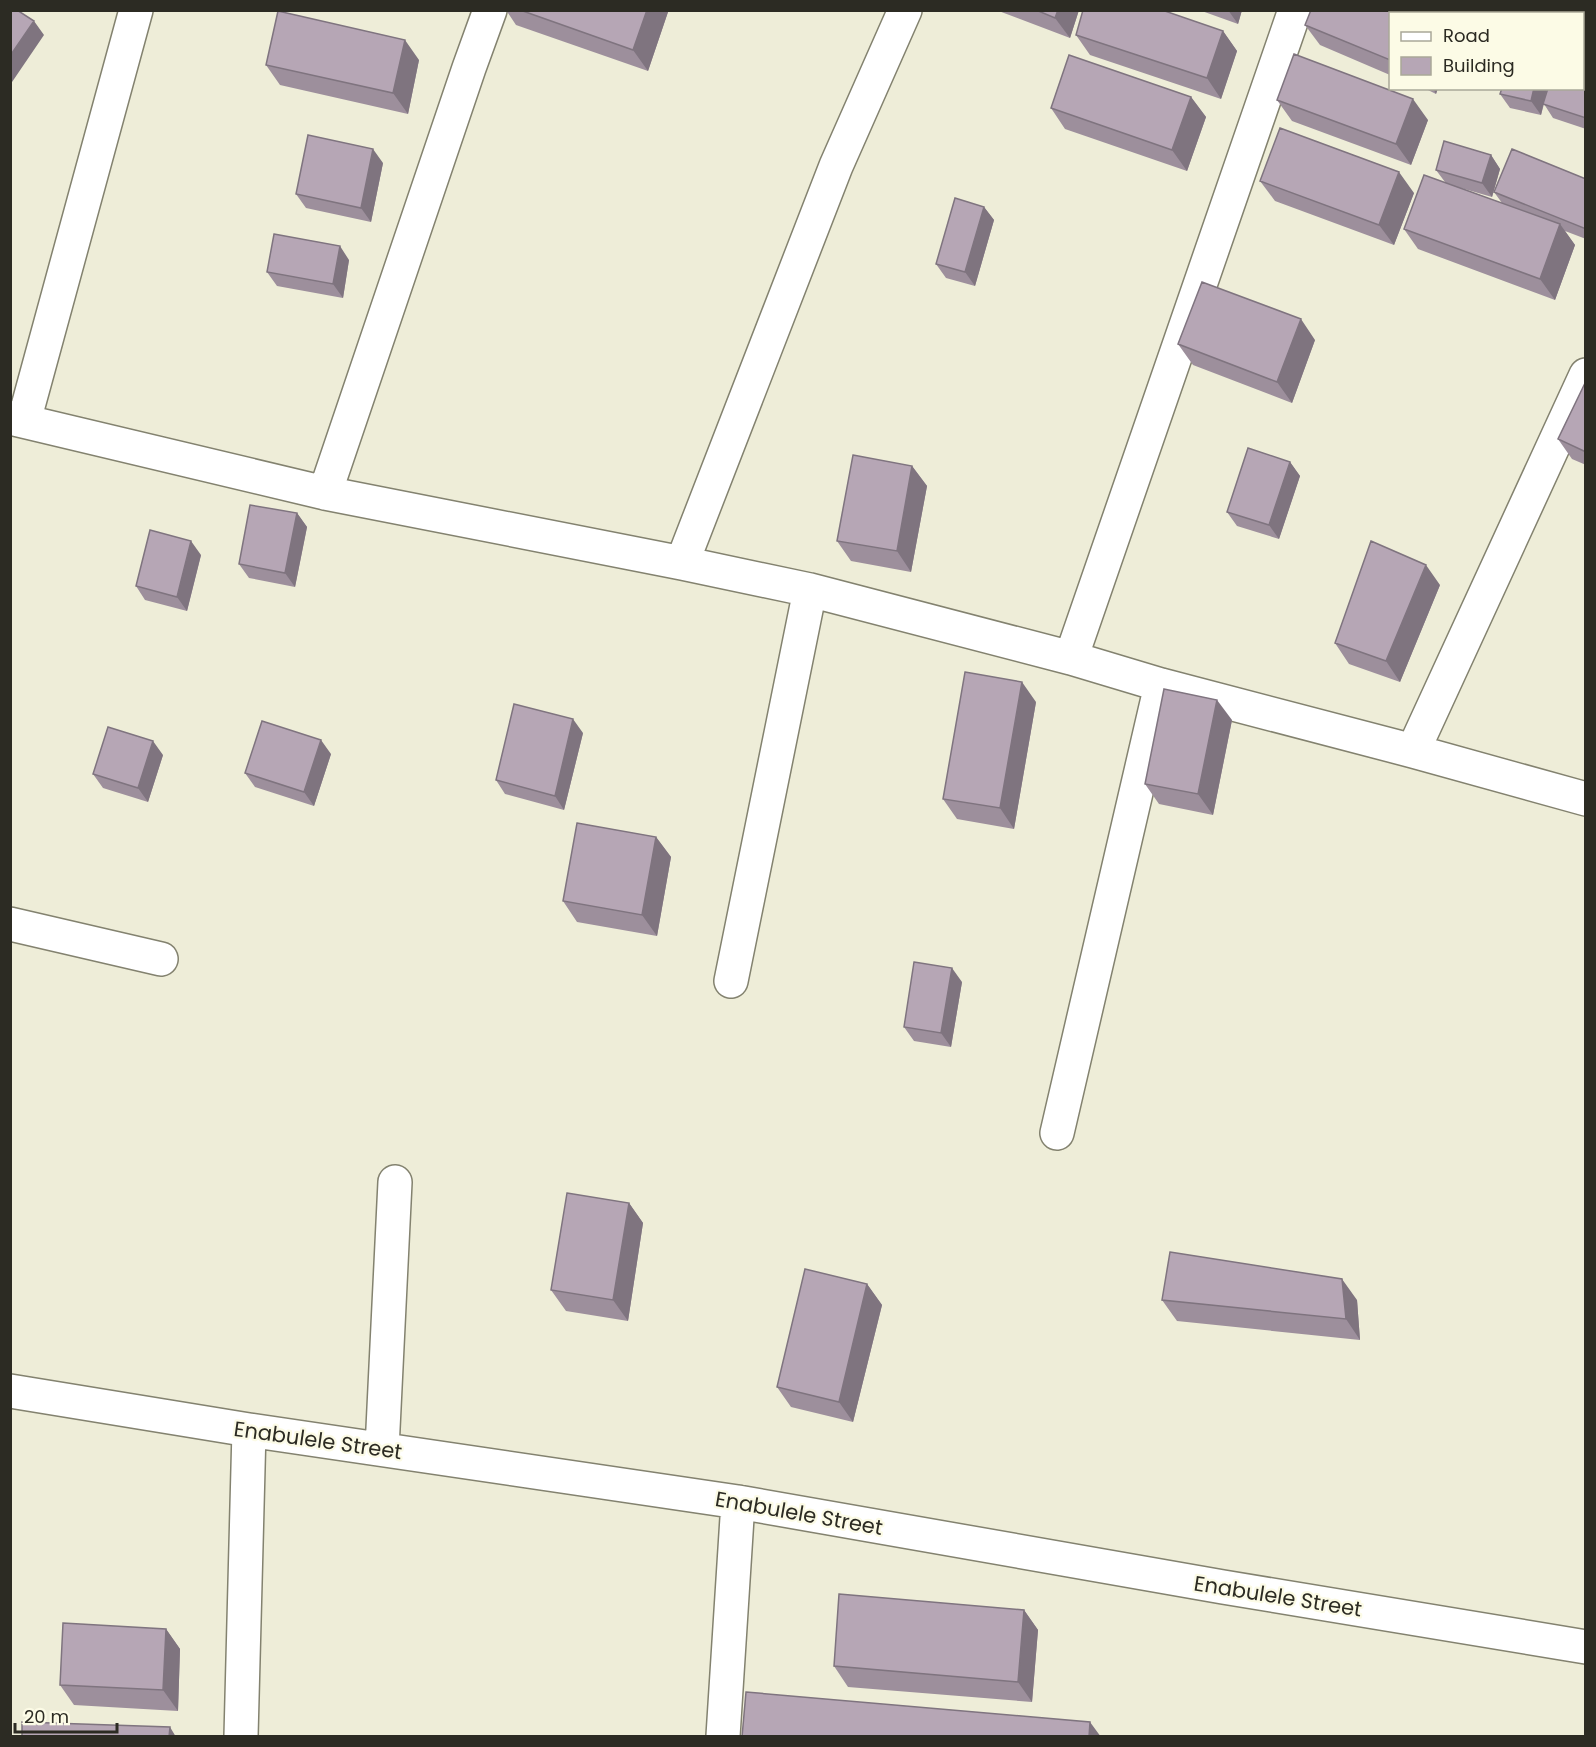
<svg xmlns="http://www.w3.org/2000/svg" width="1596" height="1747" font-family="Poppins,sans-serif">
	<rect width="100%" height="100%" fill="#eeedd8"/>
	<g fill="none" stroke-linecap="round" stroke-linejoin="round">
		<g stroke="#83826f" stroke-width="36">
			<path id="minor" d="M10 418 325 493 682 563 810 590 1071 658 1161 685 1413 751 1586 799
				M24 421 136 10
				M325 493 469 68 490 10
				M682 563 836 166 905 10
				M1071 658 1295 10
				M1413 751 1586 375
				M10 924 161 959
				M731 981 810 590
				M1057 1133 1161 685
				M10 1391 249 1430 738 1502 1223 1587 1586 1647
				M382 1449 395 1182
				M241 1736 249 1430
				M723 1736 738 1502"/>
		</g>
		<use href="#minor" stroke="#fff" stroke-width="33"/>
	</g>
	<path fill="#9d8f9c" d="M506 10H668V12L648 71 516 25Z
		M996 10H1079L1070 38Z
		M1199 10H1242L1238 24Z
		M1390 14V75L1320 45 1305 25Z
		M1223 31 1237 51 1221 99 1090 55 1076 35Z
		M1586 58V129L1553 118 1544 104 1541 115 1510 108 1500 94 1547 88Z
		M419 60 408 114 280 85 266 65Z
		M1424 88H1438L1436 94Z
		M1191 97 1206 117 1187 171 1065 129 1051 108Z
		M1277 100 1428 120 1411 165 1292 121Z
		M1491 155 1500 169 1492 197 1461 188 1502 203 1494 192 1586 179V239L1565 231 1575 245 1555 300 1418 249 1404 229 1445 182 1436 170Z
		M383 163 371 222 306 208 296 194Z
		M1260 181 1414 193 1394 245 1275 201Z
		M984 207 994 220 975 286 946 278 936 264Z
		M349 260 343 298 277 286 267 272Z
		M1315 340 1292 403 1193 365 1178 344Z
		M1586 381V465L1572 459 1558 439Z
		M1290 462 1300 476 1279 539 1237 526 1227 512Z
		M912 466 927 486 911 572 851 561 837 541Z
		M297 513 307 527 295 587 249 578 239 564Z
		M201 555 187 611 145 600 136 586Z
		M1440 585 1400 682 1349 664 1335 643Z
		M1036 702 1014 829 957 819 943 799Z
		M1232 720 1213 815 1159 804 1145 784Z
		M583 733 564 810 505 794 496 780Z
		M331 754 314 806 255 787 245 773Z
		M163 755 148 802 103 788 93 774Z
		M656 837 671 857 657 936 577 922 563 901Z
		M962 982 951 1047 914 1041 904 1027Z
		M629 1203 643 1223 628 1321 566 1311 551 1290Z
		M867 1284 882 1305 853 1422 791 1407 777 1387Z
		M1162 1300H1357L1360 1340 1177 1321Z
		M1024 1610 1038 1630 1032 1702 848 1687 834 1666Z
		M166 1629 180 1649 178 1711 74 1705 60 1685Z"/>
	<path fill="#7f747f" d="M647 10H668V12L648 71 633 50Z
		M1058 10H1079L1070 38 1055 18Z
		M1228 10H1242L1238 24Z
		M34 21 44 35 10 85V56Z
		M1223 31 1237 51 1221 99 1207 78Z
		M405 40 419 60 408 114 393 93Z
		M1433 88H1438L1436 94Z
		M1534 88H1547L1541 115 1531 101Z
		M1191 97 1206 117 1187 171 1172 150Z
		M1413 99 1428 120 1411 165 1396 144Z
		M373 149 383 163 371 222 361 208Z
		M1491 155 1500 169 1492 197 1482 183Z
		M1399 172 1414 193 1394 245 1379 225Z
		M984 207 994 220 975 286 965 272Z
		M1560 224 1575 245 1555 300 1540 279Z
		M340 246 349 260 343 298 333 284Z
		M1301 319 1315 340 1292 403 1277 382Z
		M1290 462 1300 476 1279 539 1269 525Z
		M912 466 927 486 911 572 897 551Z
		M297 513 307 527 295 587 285 573Z
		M191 541 201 555 187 611 177 597Z
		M1426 565 1440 585 1400 682 1386 661Z
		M1022 682 1036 702 1014 829 1000 808Z
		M1217 700 1232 720 1213 815 1198 794Z
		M573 719 583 733 564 810 555 796Z
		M321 740 331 754 314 806 304 792Z
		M153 741 163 755 148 802 138 788Z
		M656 837 671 857 657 936 642 915Z
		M952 968 962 982 951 1047 941 1033Z
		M629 1203 643 1223 628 1321 613 1300Z
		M1342 1279 1357 1300 1360 1340 1346 1319Z
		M867 1284 882 1305 853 1422 839 1402Z
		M1024 1610 1038 1630 1032 1702 1018 1682Z
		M166 1629 180 1649 178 1711 163 1690Z
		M1090 1722 1101 1737H1089Z
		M170 1727 176 1737H169Z"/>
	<path fill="#b6a6b5" stroke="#7f747f" stroke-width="1.5" d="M10 10H17L34 21 10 56Z
		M520 10H647L633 50Z
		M1036 10H1058L1055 18Z
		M1083 10H1162L1223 31 1207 78 1076 35Z
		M1311 10H1402L1409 14H1390V60L1305 25Z
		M278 11 405 40 393 93 266 65Z
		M1294 54 1413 99 1396 144 1277 100Z
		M1069 55 1191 97 1172 150 1051 108Z
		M1582 57 1586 58V118L1543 104 1548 88H1582Z
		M1502 88H1534L1531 101 1500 94Z
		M1280 128 1399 172 1379 225 1260 181Z
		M308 135 373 149 361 208 296 194Z
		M1444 141 1491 155 1482 183 1436 170Z
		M1512 149 1586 179V229L1494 192Z
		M1424 175 1560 224 1540 279 1404 229Z
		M955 198 984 207 965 272 936 264Z
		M274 234 340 246 333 284 267 272Z
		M1202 282 1301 319 1277 382 1178 344Z
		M1586 381V452L1558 439Z
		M1248 448 1290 462 1269 525 1227 512Z
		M853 455 912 466 897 551 837 541Z
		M250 505 297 513 285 573 239 564Z
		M150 530 191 541 177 597 136 586Z
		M1371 541 1426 565 1386 661 1335 643Z
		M965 672 1022 682 1000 808 943 799Z
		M1164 689 1217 700 1198 794 1145 784Z
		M514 704 573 719 555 796 496 780Z
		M262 721 321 740 304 792 245 773Z
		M108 727 153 741 138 788 93 774Z
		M577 823 656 837 642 915 563 901Z
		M914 962 952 968 941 1033 904 1027Z
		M567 1193 629 1203 613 1300 551 1290Z
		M1170 1252 1342 1279 1346 1319 1162 1300Z
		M805 1269 867 1284 839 1402 777 1387Z
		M839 1594 1024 1610 1018 1682 834 1666Z
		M63 1623 166 1629 163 1690 60 1685Z
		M746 1692 1090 1722 1089 1737H742Z
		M22 1722 170 1727 169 1737H22Z"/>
	<g text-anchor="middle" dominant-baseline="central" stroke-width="4.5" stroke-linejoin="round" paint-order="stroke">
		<g font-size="21" fill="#2c2b23" stroke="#fcfbe6">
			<text transform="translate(318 1440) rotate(8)">Enabulele Street</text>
			<text transform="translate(799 1513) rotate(10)">Enabulele Street</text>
			<text transform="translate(1278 1596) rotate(9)">Enabulele Street</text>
		</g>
	</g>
	<rect width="1596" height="1747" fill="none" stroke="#2c2b23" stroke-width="24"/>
	<rect x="1389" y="12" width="195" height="78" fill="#fcfbe6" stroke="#a9a898" stroke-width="1.5"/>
	<rect x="1401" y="32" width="30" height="9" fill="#ffffff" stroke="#a9a898" stroke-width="1.5"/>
	<text x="1443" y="42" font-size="18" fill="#2c2b23">Road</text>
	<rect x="1401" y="57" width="30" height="18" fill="#b6a6b5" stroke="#a9a898" stroke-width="1.5"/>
	<text x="1443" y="72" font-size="18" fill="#2c2b23">Building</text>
	<path d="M15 1723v9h102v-9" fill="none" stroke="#2c2b23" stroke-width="3"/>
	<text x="24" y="1723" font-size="18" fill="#2c2b23" stroke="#fcfbe6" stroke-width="4.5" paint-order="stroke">20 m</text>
</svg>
